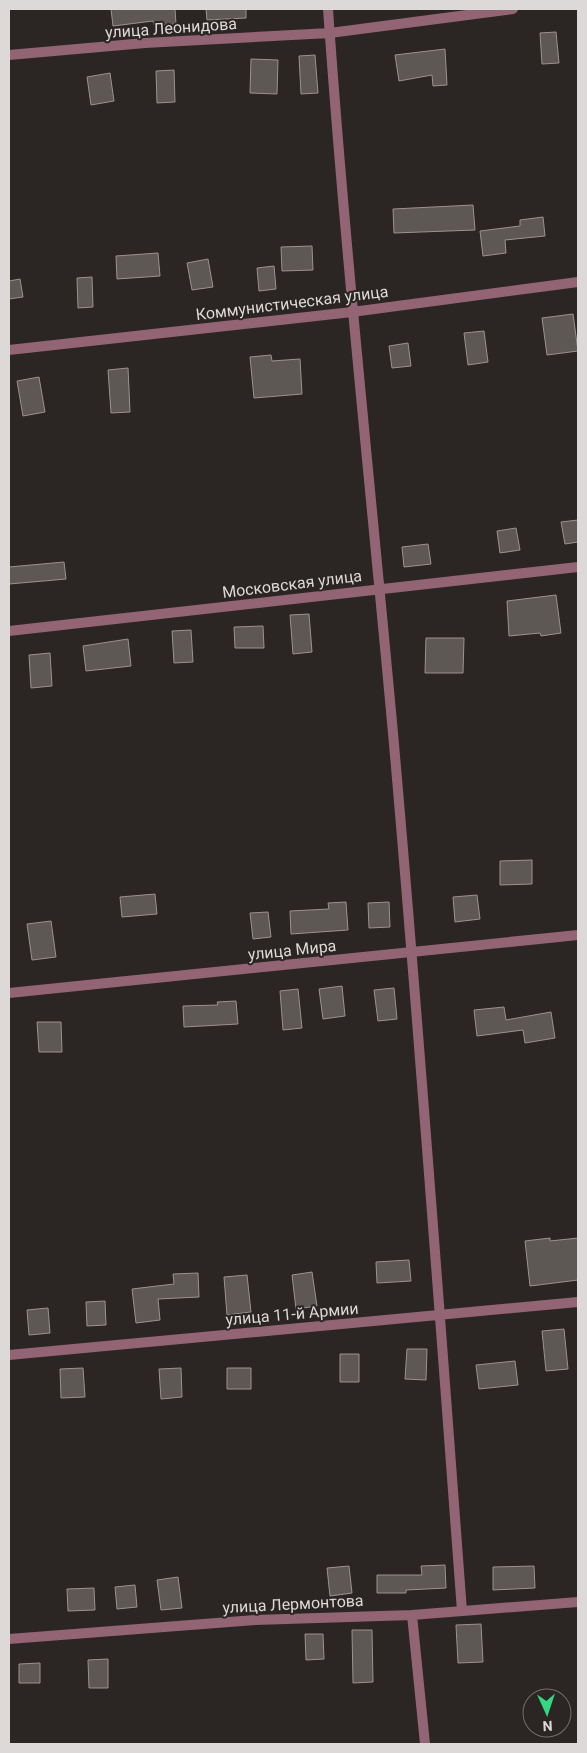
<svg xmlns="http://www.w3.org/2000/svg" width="587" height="1753" font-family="Roboto,sans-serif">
	<rect width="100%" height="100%" fill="#2b2524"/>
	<path fill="#5e5854" stroke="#9a9390" d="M111 9H175L176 24 154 25 153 21 113 26Z
		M206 9H246V18L207 20Z
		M556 32 559 63 542 64 540 33Z
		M445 49 447 85 433 86 432 75 399 81 395 55Z
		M315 55 318 93 301 94 299 56Z
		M251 59 278 60 277 94 250 93Z
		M174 70 175 102 157 103 156 71Z
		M110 73 114 101 91 105 87 77Z
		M473 205 475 230 394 233 393 209Z
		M543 217 545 236 505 240 506 253 483 256 480 231 520 226V220Z
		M312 246 313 270 282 271 281 247Z
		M158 253 160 276 117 279 116 256Z
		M208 259 213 287 192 290 187 263Z
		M274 266 276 289 259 291 257 268Z
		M92 277 93 307 78 308 77 278Z
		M20 279 23 297 9 299V281Z
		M573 314 578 351 547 355 542 318Z
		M484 331 488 362 468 365 464 333Z
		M408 343 411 366 392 368 389 346Z
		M271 355 272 361 300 359 302 394 254 398 250 357Z
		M128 368 130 412 111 413 108 370Z
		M39 377 45 412 23 416 17 381Z
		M578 520V542L565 544 561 522Z
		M516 528 520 550 500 553 497 531Z
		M428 544 431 564 404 567 402 547Z
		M64 562 66 579 9 584V567Z
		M556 595 561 633 541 636 540 633 509 636 507 601Z
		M309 614 312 652 293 654 290 615Z
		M263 626 264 648H235L234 627Z
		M191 630 193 662 174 663 172 631Z
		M426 638H464L463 673H425Z
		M128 639 131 666 86 671 83 646Z
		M50 653 52 686 31 688 29 655Z
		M532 860V884L500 885V861Z
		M155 894 157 914 122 917 120 897Z
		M477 895 480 919 455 922 453 897Z
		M346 902 348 930 291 934 290 911 329 909 328 903Z
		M389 902 390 927 369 928 368 903Z
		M268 912 271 937 253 939 250 913Z
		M51 921 56 957 32 960 27 924Z
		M342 986 345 1016 323 1019 319 989Z
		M394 988 397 1019 378 1021 374 990Z
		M298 989 302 1028 283 1030 280 991Z
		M236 1001 238 1024 184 1027 183 1006 218 1005 217 1002Z
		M504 1007 506 1020 551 1012 555 1038 525 1043 523 1030 477 1036 474 1010Z
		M37 1022H61L62 1052H39Z
		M550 1238V1241L578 1238V1280L530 1286 525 1241Z
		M409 1260 411 1281 377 1283 376 1262Z
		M312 1272 317 1306 296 1309 292 1275Z
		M198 1273 199 1297 158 1299 160 1320 136 1323 132 1289 174 1284 173 1274Z
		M247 1275 251 1312 227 1315 224 1277Z
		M105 1301 106 1325 87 1326 86 1302Z
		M48 1308 50 1333 29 1335 27 1310Z
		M564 1329 568 1369 546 1371 542 1331Z
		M407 1349H427L426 1380 405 1379Z
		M340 1354H359V1382H340Z
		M515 1361 518 1385 479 1389 476 1365Z
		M83 1368 85 1397 61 1398 60 1369Z
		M181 1368 182 1397 161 1399 159 1369Z
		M227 1368H251V1389H227Z
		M445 1565 446 1588 406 1590V1593H377V1575H422L421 1566Z
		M349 1566 352 1593 330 1596 327 1568Z
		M534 1566 535 1588 493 1590V1567Z
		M178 1577 182 1608 161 1610 157 1580Z
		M135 1585 137 1607 117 1609 115 1587Z
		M94 1588 95 1610 68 1611 67 1589Z
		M481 1624 483 1662 458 1663 456 1625Z
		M352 1630H372L373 1682 353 1683Z
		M305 1634H323L324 1659 306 1660Z
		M108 1659V1688H89L88 1660Z
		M40 1663V1683H19V1664Z"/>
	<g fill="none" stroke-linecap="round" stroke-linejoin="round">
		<path stroke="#936473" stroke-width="10" d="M328 9C345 251 371 492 393 733 419 1026 440 1318 462 1611
			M9 55 145 43 330 33 513 9
			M9 350 352 312 578 282
			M9 631 578 567
			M9 1355 578 1302
			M412 1615 425 1744
			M9 1639 255 1620 412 1615 578 1602"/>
		<path stroke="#936473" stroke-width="10" d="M9 993 578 935"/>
	</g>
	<g text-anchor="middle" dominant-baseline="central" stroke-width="4" stroke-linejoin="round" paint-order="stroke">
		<g font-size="16" fill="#ddd9d8" stroke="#2b2524">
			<text transform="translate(171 28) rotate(-4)">улица Леонидова</text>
			<text transform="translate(292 303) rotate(-7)">Коммунистическая улица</text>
			<text transform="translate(292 584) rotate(-7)">Московская улица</text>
			<text transform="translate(292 950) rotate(-6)">улица Мира</text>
			<text transform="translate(292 1314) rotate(-5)">улица 11-й Армии</text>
			<text transform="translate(293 1604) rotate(-3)">улица Лермонтова</text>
		</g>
	</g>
	<rect width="587" height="1753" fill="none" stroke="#ddd9d8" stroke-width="20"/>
	<g transform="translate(547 1713) rotate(177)"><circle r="24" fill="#2b2524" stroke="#726d6c"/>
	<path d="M0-4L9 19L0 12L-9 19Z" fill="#34d881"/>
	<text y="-8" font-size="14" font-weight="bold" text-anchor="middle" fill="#ddd9d8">N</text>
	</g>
</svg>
